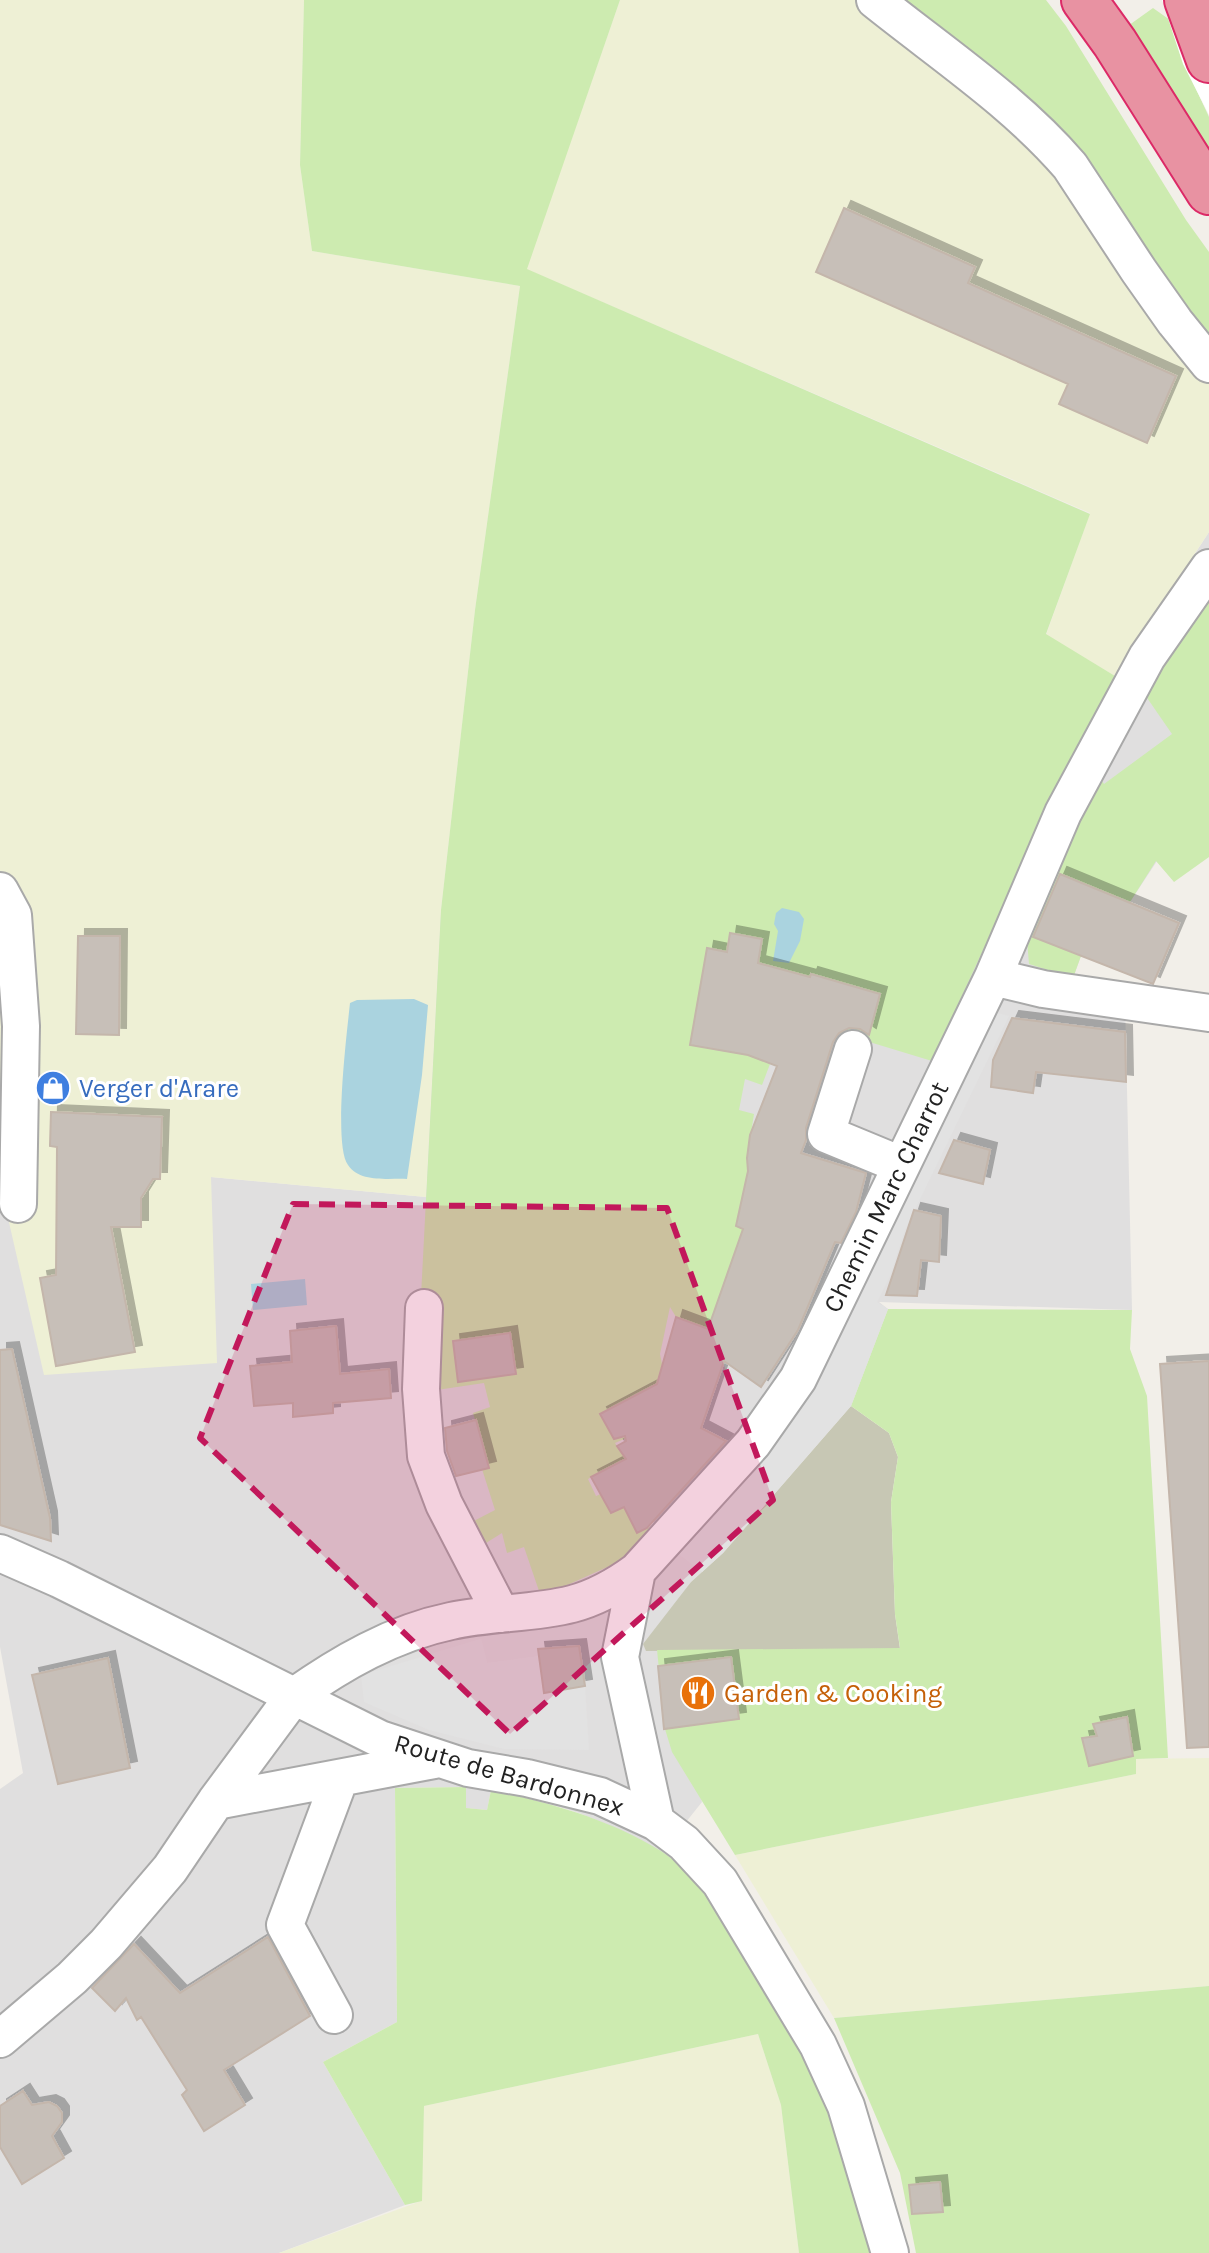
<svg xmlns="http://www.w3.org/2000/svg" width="1209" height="2253" font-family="Karla,sans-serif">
	<defs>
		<filter id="shadow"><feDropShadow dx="7" dy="-7" stdDeviation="0" flood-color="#0004"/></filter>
	</defs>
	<rect width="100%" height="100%" fill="#f2efe9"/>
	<path fill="#e0dfdf" d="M1209 532V692L1172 734 1157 861 1130 902 1081 956 1073 978 1125 1001 1132 1310 879 1302 888 1309 851 1406 723 1553 691 1582 647 1651 657 1650 702 1802 662 1852 618 1829 579 1813 534 1799 491 1790 487 1810 465 1808V1787L395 1788 397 2022 323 2062 405 2205 279 2253H0V1789L23 1773 0 1647V1145L8 1218 211 1177 426 1197 441 910 1054 796 1115 676Z"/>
	<path fill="#c7c7b4" d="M851 1406 889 1433 898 1457 891 1502 895 1614 900 1649 646 1651 643 1644 691 1582 723 1553Z"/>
	<path fill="#eef0d5" d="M0 0H304L300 165 312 251 520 286 475 610 441 910 426 1197 211 1177 217 1363 44 1375 8 1218 0 1145Z
		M620 0H857L1038 144 1209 377V532L1115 676 1046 635 1090 513 526 269Z
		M1209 1758V1986L834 2018 735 1855 1136 1774 1135 1759Z
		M758 2034 781 2105 799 2253H279L421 2201 424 2106Z"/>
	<path fill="#cdebb0" d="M304 0H620L527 269 1090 514 1046 634 1115 676 1054 796 932 1061 820 1027 804 1076 770 1064 762 1085 745 1079 739 1110 754 1114 747 1158 749 1174 736 1226 745 1230 708 1329 676 1317 670 1307 660 1354 662 1364 657 1384 652 1427 615 1443 626 1459 588 1479 596 1496 601 1494 624 1507 637 1532 655 1525 623 1560 565 1586 539 1591 524 1547 507 1553 502 1533 478 1548 466 1525 495 1510 482 1469 489 1467 473 1413 490 1407 484 1383 430 1391 421 1296 441 910 475 610 520 286 312 251 300 165Z
		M898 0H1046L1066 26 1186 220 1209 252V341Z
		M1153 8 1170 20 1184 63 1209 117V157L1125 28Z
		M1209 595V857L1174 882 1156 861 1130 902 1060 874 1033 937 1081 956 1073 978 1029 964 1026 928 1098 775 1104 784 1172 734 1143 692Z
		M888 1309 1132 1310 1130 1349 1147 1396 1168 1758 1136 1759V1774L735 1855 672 1752 665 1729 657 1650 900 1648 895 1614 891 1502 898 1457 889 1433 851 1406Z
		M466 1787V1808L487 1810 491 1790C550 1803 609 1819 661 1851 697 1874 718 1914 740 1949 765 1991 792 2031 812 2075 839 2132 856 2193 873 2253H799L781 2105 758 2034 424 2106 422 2201 405 2205 323 2062 397 2022 395 1788Z
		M1209 1986V2253H916L900 2173 834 2018Z"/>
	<path fill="#e2e2e2" d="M978 1008 1009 1016 905 1230 890 1276 877 1302 888 1309 851 1406 723 1553 702 1572 665 1543 753 1443Z
		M481 1639 487 1663 539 1656 585 1686 589 1750 504 1749 429 1730 364 1702 361 1675Z"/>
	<path fill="#aad3df" d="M782 908 799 912 804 919 800 941 789 963 773 961 778 931 774 924 776 913Z
		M414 999 428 1005 422 1075 407 1179C388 1178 360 1183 348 1165 333 1145 347 1032 350 1003L357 1000Z
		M305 1279 307 1305 253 1310 251 1284Z"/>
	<path fill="#fff" d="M1162 0H1209V115L1183 64Z"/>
	<path fill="#c7bfb8" stroke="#c4b6ab" stroke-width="2" filter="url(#shadow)" d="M844 208 975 267 968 283 1176 376 1147 443 1059 404 1068 384 816 272Z
		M1060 874 1179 923 1153 984 1033 937Z
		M730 933 762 939 758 963 810 977 811 974 880 994 869 1035 860 1029 849 1028 839 1033 833 1042 806 1128V1140L801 1153 866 1173 856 1212 841 1243 835 1242 798 1330 761 1387 724 1361 701 1428 726 1441 647 1528 637 1533 624 1507 611 1513 591 1477 626 1459 617 1446 626 1441 625 1436 614 1439 600 1414 657 1384 676 1317 708 1329 743 1229 736 1226 748 1171 747 1158 750 1135 777 1066 748 1055 690 1045 707 948 727 952Z
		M78 936H120L119 1035 76 1034Z
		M1012 1018 1125 1032 1126 1082 1036 1072 1033 1093 991 1087 993 1060Z
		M51 1112 162 1117 160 1179H153L141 1198V1227H111L135 1352 56 1366 40 1278 56 1275 57 1147 50 1146Z
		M954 1140 990 1150 983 1184 939 1173Z
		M914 1210 941 1216 939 1262 921 1260 917 1296 886 1295Z
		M336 1326 340 1374 389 1369 391 1398 333 1403V1413L293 1417V1403L254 1406 250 1366 292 1362 290 1331Z
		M510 1333 516 1374 458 1382 453 1341Z
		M12 1349 50 1518 51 1541 0 1525V1350Z
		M1209 1361V1747L1187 1748 1160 1364Z
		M476 1420 489 1468 456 1476 447 1451 445 1428Z
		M579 1646 585 1686 544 1693 538 1649Z
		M731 1657 739 1719 664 1729 658 1666Z
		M108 1658 130 1768 58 1784 32 1675Z
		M1127 1717 1133 1756 1089 1766 1082 1738 1097 1736 1093 1724Z
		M268 1937 310 2016 224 2070 245 2105 204 2131 182 2095 187 2090 141 2017 137 2020 126 1998 115 2011 92 1988 134 1944 180 1993Z
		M23 2091 32 2105 49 2102 57 2106 62 2113V2122L52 2136 64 2158 22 2184 0 2147V2106Z
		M940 2182 943 2212 912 2214 909 2185Z"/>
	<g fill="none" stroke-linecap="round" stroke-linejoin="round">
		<g stroke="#a9a9a9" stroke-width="40">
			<path id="minor" d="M875 0C941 53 1015 102 1070 166L1139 271 1175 322 1209 364
				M0 891 13 915 21 1026 18 1204
				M993 977 1043 989 1209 1013
				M853 1049 826 1134 901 1165
				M424 1308 421 1389 426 1456 444 1504 501 1614
				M0 1553 59 1579 380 1739 468 1768 527 1778 600 1796 656 1822 684 1843 720 1882 818 2045 846 2106 890 2253
				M216 1801 434 1760
				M656 1822 620 1657 637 1571 753 1443 798 1379 993 977 1063 813 1147 657 1209 568
				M334 2015 285 1925 340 1778
				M0 2039 72 1978 106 1944 170 1869 216 1801 293 1697C341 1663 393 1633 451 1621 491 1612 533 1614 572 1604 595 1598 618 1585 637 1571"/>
		</g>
		<g stroke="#dc2a67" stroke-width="48">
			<path id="highway" d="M1084 0 1115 43 1209 192
				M1187 0 1209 60"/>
		</g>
		<use href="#minor" stroke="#fff" stroke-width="36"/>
		<use href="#highway" stroke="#e892a2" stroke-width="44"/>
	</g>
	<path fill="#c2185b" fill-opacity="0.2" stroke="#c2185b" stroke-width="6" stroke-dasharray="16 10" stroke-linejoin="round" d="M293 1204 667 1208 773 1500 510 1734 200 1438Z"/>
	<defs>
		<g id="shop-disc" transform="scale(1.8)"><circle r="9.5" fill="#3f7fe0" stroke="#fff"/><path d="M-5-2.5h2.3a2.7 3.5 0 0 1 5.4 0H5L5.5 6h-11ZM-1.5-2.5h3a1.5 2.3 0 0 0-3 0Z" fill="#fff"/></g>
		<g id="restaurant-disc" transform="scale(1.8)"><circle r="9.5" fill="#e8710a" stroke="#fff"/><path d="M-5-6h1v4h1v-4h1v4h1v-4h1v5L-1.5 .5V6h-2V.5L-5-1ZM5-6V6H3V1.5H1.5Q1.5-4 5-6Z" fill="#fff"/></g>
	</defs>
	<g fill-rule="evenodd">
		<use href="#shop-disc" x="53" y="1088"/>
		<use href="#restaurant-disc" x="698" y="1693"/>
	</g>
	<g text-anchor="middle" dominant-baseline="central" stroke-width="6" stroke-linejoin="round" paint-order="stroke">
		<g font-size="26" fill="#366cbe" stroke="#fff" text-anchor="start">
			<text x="79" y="1088">Verger d'Arare</text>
		</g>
		<g font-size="26" fill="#222" stroke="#fff">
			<text transform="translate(886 1197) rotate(-64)">Chemin Marc Charrot</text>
			<text transform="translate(509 1775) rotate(16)">Route de Bardonnex</text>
		</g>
		<g font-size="26" fill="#c56008" stroke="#fff" text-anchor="start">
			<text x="724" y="1693">Garden &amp; Cooking</text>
		</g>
	</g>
</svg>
